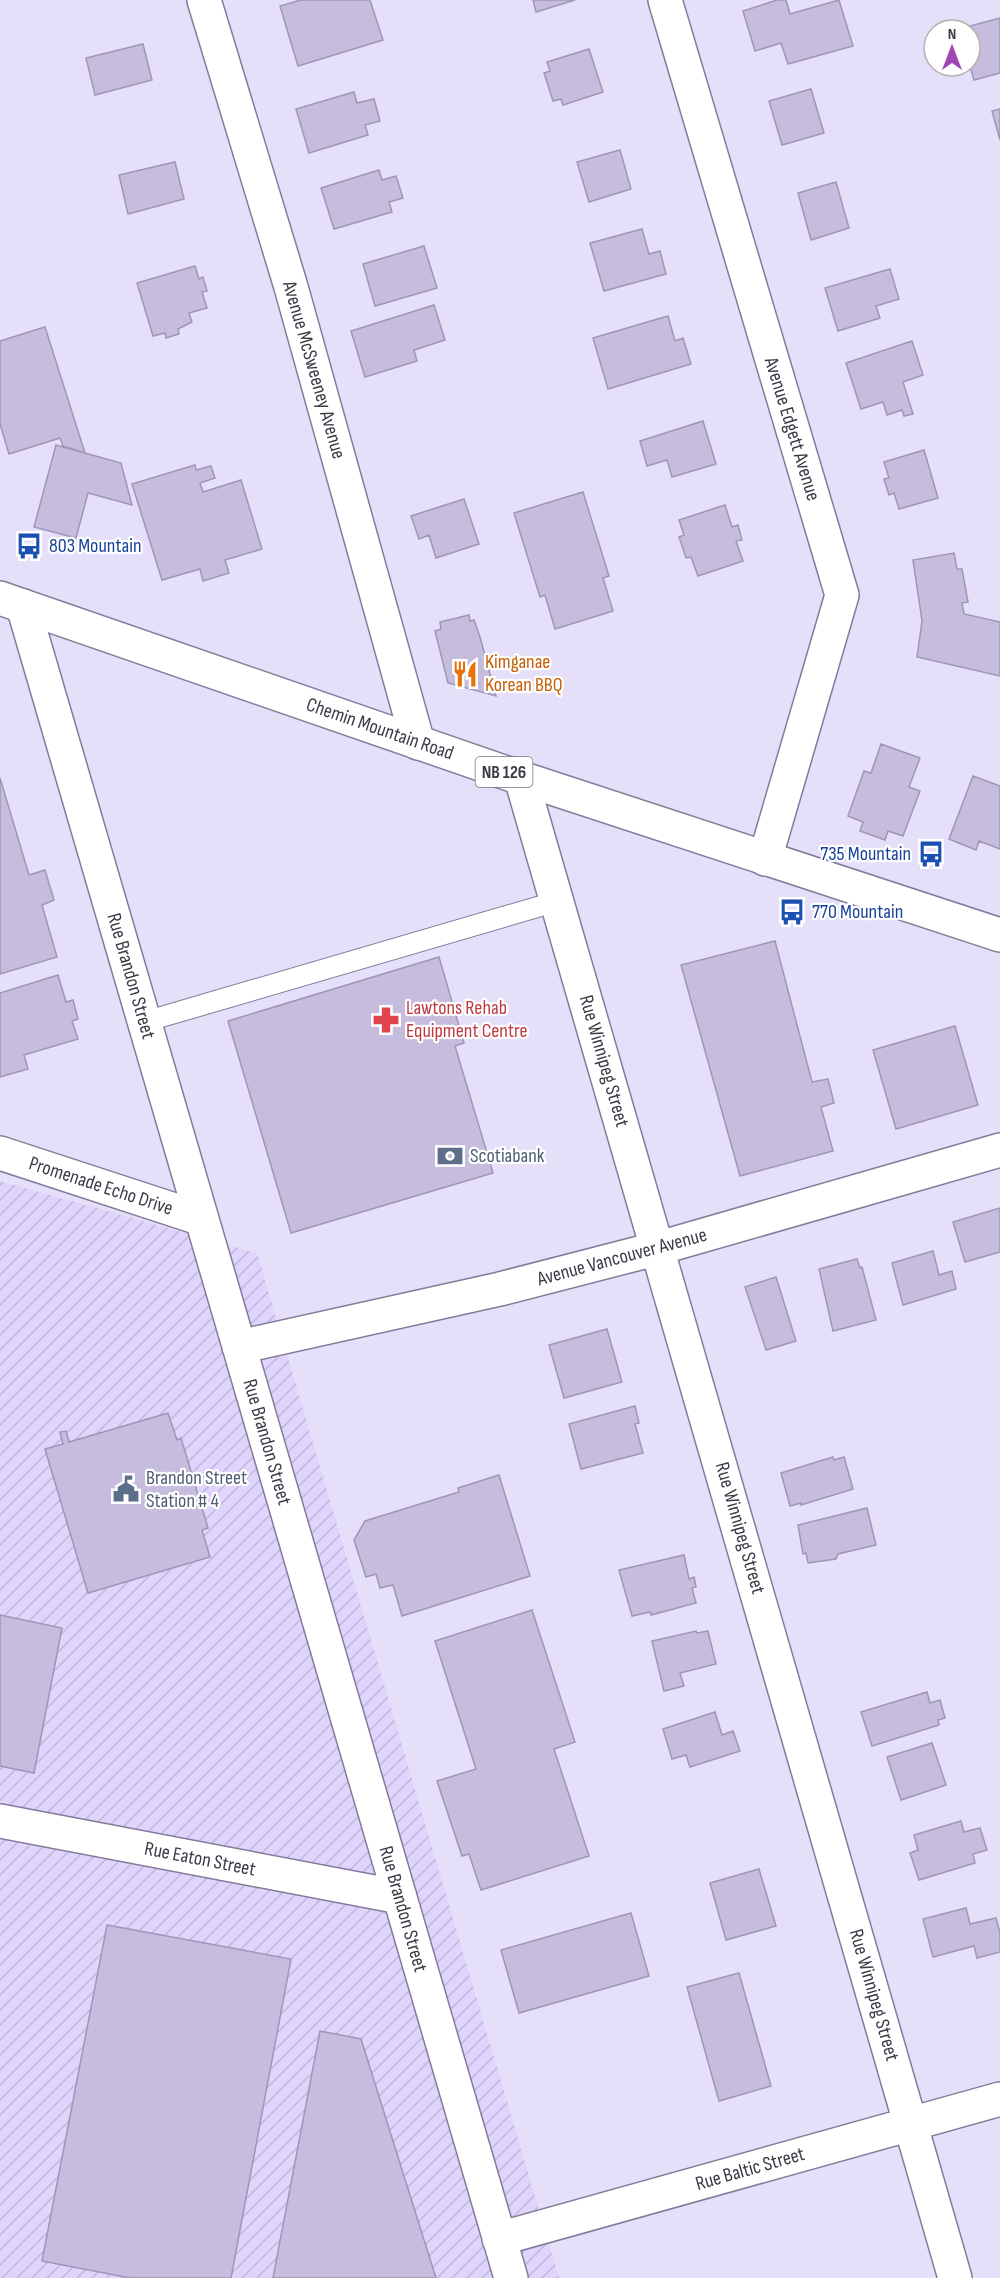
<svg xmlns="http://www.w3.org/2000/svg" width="1000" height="2278" font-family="'Sofia Sans Condensed',sans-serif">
	<defs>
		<pattern id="industrial-furrows" width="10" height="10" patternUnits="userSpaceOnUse" patternTransform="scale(1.5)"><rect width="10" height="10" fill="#dfd4fc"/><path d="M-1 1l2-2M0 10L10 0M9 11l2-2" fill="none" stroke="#c0b7d9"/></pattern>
	</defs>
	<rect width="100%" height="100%" fill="#e6dffa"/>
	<path fill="url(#industrial-furrows)" d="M0 1181 257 1253 559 2278H0Z"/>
	<path fill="#c6bdde" stroke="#9e96b5" stroke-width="1.5" d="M301 0H370L383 40 298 66 280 6Z
		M533 0H575L536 12Z
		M777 0H786L790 14 839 0 853 46 788 64 781 43 755 51 743 11Z
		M1000 18V73L974 80 970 66V30L959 29Z
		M143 44 152 80 95 95 86 58Z
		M589 49 603 92 563 105 561 99 553 101 544 73 550 71 547 62Z
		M811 89 824 133 782 145 769 101Z
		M354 92 357 103 374 99 380 121 365 125 368 135 309 153 296 109Z
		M1000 109V140L992 111Z
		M620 150 631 189 589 202 577 162Z
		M175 162 184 199 128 214 119 175Z
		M379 170 382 180 396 176 403 198 389 202 392 212 334 229 321 188Z
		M836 182 849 228 811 240 798 193Z
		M642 229 649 254 660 251 666 274 604 291 590 243Z
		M424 246 437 288 375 306 363 264Z
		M195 266 199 279 203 277 207 291 202 292 207 308 189 313 192 322 178 329 179 334 166 338 165 333 153 336 137 283Z
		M890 269 899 299 876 306 880 318 838 331 825 288Z
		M434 305 445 340 414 350 417 361 365 377 351 331Z
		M668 316 675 341 683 338 691 364 608 389 593 338Z
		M45 327 85 453 63 446 60 438 9 454 0 424V341Z
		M912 341 923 375 903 382 913 414 904 416 902 410 887 415 883 402 861 409 846 363Z
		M703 421 716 464 672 477 667 460 647 466 640 441Z
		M56 445 121 463 132 505 88 493 76 538 34 527Z
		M924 450 938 498 899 509 894 493 889 495 884 479 889 478 884 462Z
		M195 465 196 470 211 466 215 478 200 483 203 492 241 480 262 549 225 560 229 573 203 581 200 569 162 580 132 484Z
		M583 492 609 576 603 578 613 611 555 629 545 595 540 597 514 513Z
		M464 499 479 544 436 558 429 535 419 539 411 516Z
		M725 505 732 527 738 525 742 540 736 541 743 561 698 576 691 557 686 558 679 537 684 535 679 520Z
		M954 553 957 569H962L968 602 962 603 964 614 1000 622V676L917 657 922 621 913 560Z
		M469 615 470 621 474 620 480 637 496 696 448 683 435 631 441 629 440 622Z
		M881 744 920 758 909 787 920 791 903 836 888 831 885 840 860 831 863 822 848 816 864 771 871 773Z
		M973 776 1000 786V849L979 841 976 850 949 839Z
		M0 778 29 875 45 870 54 900 42 905 57 957 0 974Z
		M775 941 812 1082 828 1079 834 1103 821 1107 833 1151 740 1176 681 965Z
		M439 957 464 1043 455 1046 493 1173 291 1233 228 1021Z
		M58 975 66 1002 73 1000 78 1019 72 1021 78 1039 24 1055 28 1069 0 1077V993Z
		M955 1026 978 1105 896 1129 873 1050Z
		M1000 1208V1252L965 1262 953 1222Z
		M933 1251 939 1275 952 1271 956 1289 903 1305 892 1263Z
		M857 1259 860 1268 862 1267 876 1320 833 1331 819 1269Z
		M776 1277 796 1341 766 1350 745 1287Z
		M607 1329 622 1382 564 1398 549 1345Z
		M635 1406 639 1423 635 1424 643 1453 581 1469 569 1424Z
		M168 1413 177 1440 181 1438 208 1528 202 1530 210 1557 88 1593 45 1449 63 1444 60 1432 66 1431 69 1442Z
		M833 1457 834 1460 844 1457 853 1489 801 1505V1503L790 1506 781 1473Z
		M499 1475 530 1576 402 1616 393 1585 380 1588 376 1574 366 1577 354 1540 365 1521 459 1492 458 1488Z
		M867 1508 876 1545 838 1554 836 1559 808 1563 806 1553 803 1554 798 1525Z
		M684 1555 689 1579 694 1577 696 1587 692 1588 696 1603 651 1615 650 1612 632 1616 619 1570Z
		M532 1610 575 1742 554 1749 589 1856 481 1890 469 1854 462 1856 437 1781 476 1769 435 1641Z
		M0 1615 62 1628 34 1773 0 1766Z
		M696 1631 697 1633 708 1631 716 1664 680 1673 684 1686 664 1691 652 1641Z
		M927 1692 930 1703 940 1700 945 1718 938 1720 939 1725 872 1746 861 1712Z
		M715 1712 722 1735 733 1731 740 1751 690 1767 686 1755 672 1759 663 1729Z
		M932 1743 946 1785 901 1800 887 1757Z
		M961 1821 964 1832 980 1828 987 1850 973 1854 975 1863 919 1880 910 1853 918 1850 914 1835Z
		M759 1869 776 1926 726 1940 710 1883Z
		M966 1908 970 1924 996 1918 1000 1933V1952L977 1958 974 1946 933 1957 923 1919Z
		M631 1913 649 1976 519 2013 501 1950Z
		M107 1925 291 1959 231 2278H130L42 2261Z
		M739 1973 771 2086 719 2101 687 1987Z
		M320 2031 361 2039 436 2278H273Z"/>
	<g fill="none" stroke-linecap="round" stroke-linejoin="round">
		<g stroke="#837b99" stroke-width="22">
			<path id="lane" d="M144 1022 558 901"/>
		</g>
		<g stroke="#837b99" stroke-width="36">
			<path id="street" d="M204 0 291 287 418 743
				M665 0 842 595 765 859
				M23 606 511 2278
				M521 778 955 2278
				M0 1153 202 1219
				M239 1347 500 1289 659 1248 1000 1150
				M0 1821 400 1897
				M499 2239 1000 2099"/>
		</g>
		<g stroke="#837b99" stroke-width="36">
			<path id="primary" d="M0 598 521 778 1000 935"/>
		</g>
		<use href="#lane" stroke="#fff" stroke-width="20"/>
		<use href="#street" stroke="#fff" stroke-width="33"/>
		<use href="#primary" stroke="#fff" stroke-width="33"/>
	</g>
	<defs>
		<g id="bus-bare" transform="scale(2.07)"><path d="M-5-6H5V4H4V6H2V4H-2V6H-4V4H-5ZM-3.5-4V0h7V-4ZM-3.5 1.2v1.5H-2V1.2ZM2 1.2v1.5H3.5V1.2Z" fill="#1a4fb4" stroke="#fff" stroke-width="2.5" paint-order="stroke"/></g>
		<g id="restaurant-bare" transform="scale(2.07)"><path d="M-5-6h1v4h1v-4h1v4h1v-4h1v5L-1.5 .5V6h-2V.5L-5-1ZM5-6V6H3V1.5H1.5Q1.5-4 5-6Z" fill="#e8710a" stroke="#fff" stroke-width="2.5" paint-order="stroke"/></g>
		<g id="pharmacy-bare" transform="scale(2.07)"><path d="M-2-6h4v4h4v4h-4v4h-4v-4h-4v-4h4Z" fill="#e0444e" stroke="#fff" stroke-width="2.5" paint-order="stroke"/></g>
		<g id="bank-bare" transform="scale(2.07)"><path d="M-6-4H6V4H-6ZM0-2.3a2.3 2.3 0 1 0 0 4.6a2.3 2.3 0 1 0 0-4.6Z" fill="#5c6f8a" stroke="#fff" stroke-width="2.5" paint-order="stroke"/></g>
		<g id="civic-bare" transform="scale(2.07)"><path d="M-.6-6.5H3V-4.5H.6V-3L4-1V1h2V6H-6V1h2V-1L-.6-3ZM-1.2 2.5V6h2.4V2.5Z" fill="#5c6f8a" stroke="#fff" stroke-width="2.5" paint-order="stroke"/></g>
	</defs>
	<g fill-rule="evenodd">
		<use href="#bus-bare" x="29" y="546"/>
		<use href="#restaurant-bare" x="465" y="674"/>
		<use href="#bus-bare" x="931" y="854"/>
		<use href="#bus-bare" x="792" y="912"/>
		<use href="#pharmacy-bare" x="386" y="1020"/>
		<use href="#bank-bare" x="450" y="1156"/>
		<use href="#civic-bare" x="126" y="1489"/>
	</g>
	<g text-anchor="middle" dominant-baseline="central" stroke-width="4.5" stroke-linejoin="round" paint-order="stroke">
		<rect fill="#fff" stroke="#77757e" stroke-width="1.5" x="475.5" y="757" width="57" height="30" rx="4.5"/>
		<g font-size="18" font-weight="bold" fill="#3d3a47">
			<text x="504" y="772">NB 126</text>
		</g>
		<g font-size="20" fill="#3d3a47" stroke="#fff">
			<text transform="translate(314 370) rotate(74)">Avenue McSweeney Avenue</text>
			<text transform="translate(792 429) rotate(73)">Avenue Edgett Avenue</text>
			<text transform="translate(380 729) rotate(19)">Chemin Mountain Road</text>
			<text transform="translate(131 976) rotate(74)">Rue Brandon Street</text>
			<text transform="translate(604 1061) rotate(74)">Rue Winnipeg Street</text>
			<text transform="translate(101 1186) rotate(18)">Promenade Echo Drive</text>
			<text transform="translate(622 1257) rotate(-15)">Avenue Vancouver Avenue</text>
			<text transform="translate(267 1442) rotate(74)">Rue Brandon Street</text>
			<text transform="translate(740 1528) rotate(74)">Rue Winnipeg Street</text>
			<text transform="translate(200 1859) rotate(11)">Rue Eaton Street</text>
			<text transform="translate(403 1909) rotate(74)">Rue Brandon Street</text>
			<text transform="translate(874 1995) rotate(74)">Rue Winnipeg Street</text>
			<text transform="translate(750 2169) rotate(-16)">Rue Baltic Street</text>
		</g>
		<g font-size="20" fill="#164399" stroke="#fff" text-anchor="start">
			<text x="49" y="546">803 Mountain</text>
			<text x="911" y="854" text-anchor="end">735 Mountain</text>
			<text x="812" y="912">770 Mountain</text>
		</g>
		<g font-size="20" fill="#c56008" stroke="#fff" text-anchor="start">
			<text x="485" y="662">Kimganae<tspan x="485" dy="23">Korean BBQ</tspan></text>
		</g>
		<g font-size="20" fill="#be3a42" stroke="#fff" text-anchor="start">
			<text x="406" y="1008">Lawtons Rehab<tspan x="406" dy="23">Equipment Centre</tspan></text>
		</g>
		<g font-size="20" fill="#4e5e75" stroke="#fff" text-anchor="start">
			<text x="470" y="1156">Scotiabank</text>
			<text x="146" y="1478">Brandon Street<tspan x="146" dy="23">Station # 4</tspan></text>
		</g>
	</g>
	<g transform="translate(952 48)"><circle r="28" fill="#ffffff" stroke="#b1b0b5" stroke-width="1.5"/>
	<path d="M0-4.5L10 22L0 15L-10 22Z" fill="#9f47b3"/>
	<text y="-9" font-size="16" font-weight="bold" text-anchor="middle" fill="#3d3a47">N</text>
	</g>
</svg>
